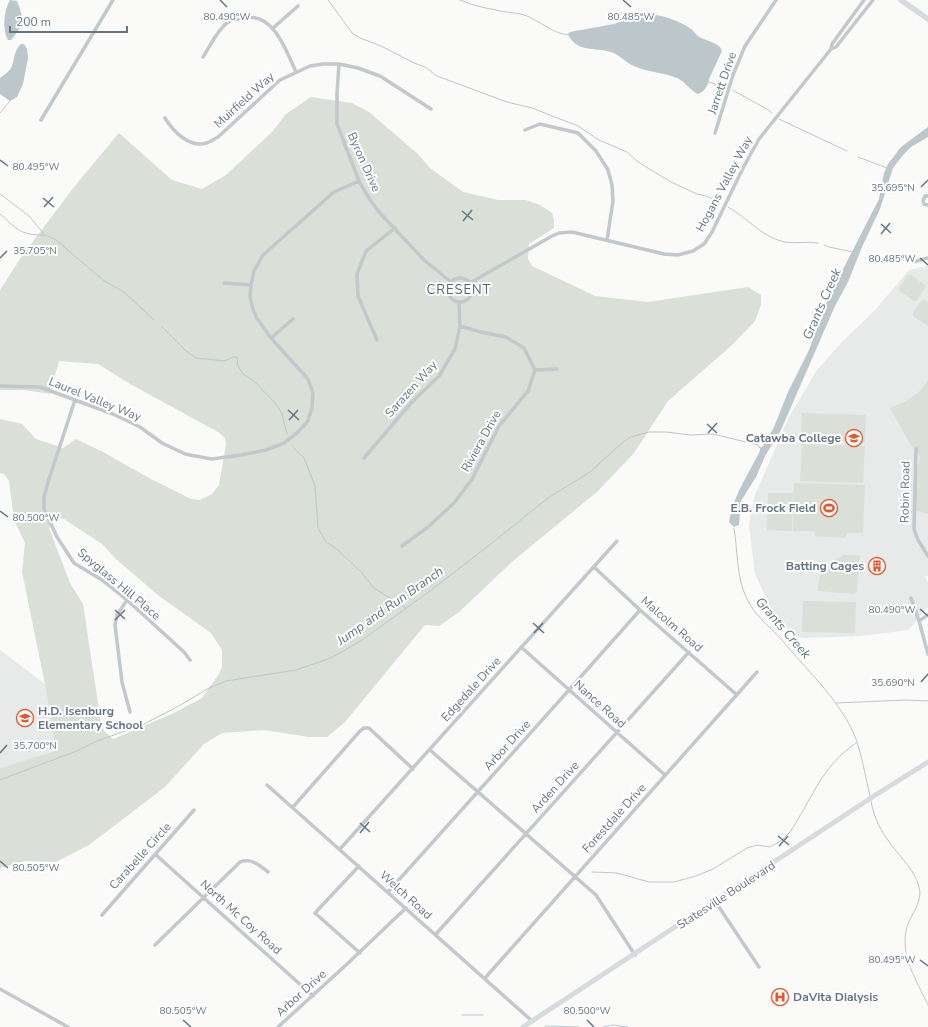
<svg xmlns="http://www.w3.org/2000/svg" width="928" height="1027" font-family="'Nunito Sans',sans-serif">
	<rect width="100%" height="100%" fill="#fafaf8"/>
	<path fill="#e8e9e9" d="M928 266V575L925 577 928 582V607L925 609 914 624 908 630 861 636 805 638 795 637 775 617 755 574 749 525 755 495 789 417 817 370 841 343 875 310 909 270Z
		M0 650 45 684 56 752 0 768Z"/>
	<path fill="#dadfd7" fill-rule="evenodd" d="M311 97 352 103 369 112 418 154 430 168 463 192 498 200H526L540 205 552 213 554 220V228L529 244 528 259 532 266 595 296 648 302 748 287 761 295V305L755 321 731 346 668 401 634 453 598 491 513 561 459 612 439 626 425 625 345 722 327 737H309L264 730 222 733 204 744 165 787 89 845 56 862 25 861 0 868V768L56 751 45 684 22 572 25 543 14 520 9 481 4 474 0 473V419L22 424 36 439 63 448 76 439 103 452 149 478 191 499 200 500 212 494 219 485 226 445 225 438 218 432 130 384 98 364 59 361 50 394 25 390H0V290L22 256 74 187 119 133 172 180 202 189 226 175 273 131 286 114ZM58 518 64 519 102 544 116 559 159 596 211 633 222 650V667L219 674 202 698 172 714 113 739 104 731 101 723 83 604 70 583 49 528Z
		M908 275H911L925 285 926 287 917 300 914 301 900 291 899 288Z
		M922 300H924L928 302V326L913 316V313Z
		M928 379V514L914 510V482L920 457 909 442 890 408C905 402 922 394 928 379Z
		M802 413 866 415 865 443 801 440Z
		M802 444 865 446 863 483 800 481Z
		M794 483 865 485 863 533H846V538L815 536V531H793Z
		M768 493H793L792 531 767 530Z
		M844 555H860L857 592 854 594 818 591C819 568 825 565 844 555Z
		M803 601 856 602 855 633 802 632Z"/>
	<path fill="#bbc7cb" d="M10 0 17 1C24 20 25 23 11 40H8C2 30 4 10 10 0Z
		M649 14C663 15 680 21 691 29 694 31 695 34 698 36 705 41 714 41 720 47L722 51 709 79C709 85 703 93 698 94 691 91 686 83 679 79 665 72 648 73 634 66 626 63 620 55 611 52 595 47 576 53 568 34L570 32 614 24 638 15Z
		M21 44H24L27 49 28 58 23 84 17 97 10 101 0 94V78C5 74 10 71 12 66 15 58 14 50 21 44Z
		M928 127V137L911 147 903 155 893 168 880 209 862 247 848 282 835 306 781 430 765 456 756 477 741 501 739 525 734 527 729 522C733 496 748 475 760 451V448L763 446 774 427 788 392 809 350 826 304 836 283 879 199 884 173 888 164 901 147Z"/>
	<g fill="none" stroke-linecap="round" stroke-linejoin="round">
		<path stroke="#bbc7cb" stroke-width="1" d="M328 0 353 34 360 38 381 46 414 63 425 67 437 76 507 102 532 108 578 126 599 140 627 152 638 162 671 182 697 194 706 196 720 202
			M460 0C472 5 484 8 496 10 506 13 517 12 527 16 539 21 556 35 569 35
			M709 82 726 88
			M732 90 765 108 772 113
			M0 113 10 101
			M779 119 847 151
			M858 157 887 168
			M0 194 29 216 44 234
			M728 207C748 218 760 236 784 242 795 244 807 241 818 243
			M0 214C9 221 15 230 26 233 38 237 43 232 56 240L103 280 124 292 154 320
			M824 245 829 247 853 252
			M162 327 186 351 196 358 225 361 233 357H237L238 366 243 374 254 381 276 404 282 414 287 434
			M292 446 304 458 315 486 318 528 326 542 338 550 362 573 374 588 406 608
			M734 528C738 552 736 577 747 599 755 616 770 627 782 640 786 645 790 650 794 654 816 679 840 703 854 734 862 754 865 775 870 796
			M836 703 906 700 928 701
			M0 780 79 750 97 741 142 725 177 707 209 688 226 681 245 678 296 670 328 659 340 653 362 640 430 591 492 543 548 498 590 472 623 442 631 437 649 432H666L691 435 713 434 758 445 760 448
			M871 801C874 819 882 833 893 847 903 860 915 871 919 887 923 902 911 914 907 927 899 955 917 981 928 1005
			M592 872 617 873 649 882H674L696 876 713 869 747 848 757 845 770 847 782 840 790 832C812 799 821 767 856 743
			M462 1015H483
			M545 1026 579 1027
			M603 1027 613 1025 628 1027"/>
		<path stroke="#c3c8cc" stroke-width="3.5" d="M864 0 832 44 831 49 836 47 873 0
			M273 28 298 6
			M203 57C210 46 217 30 228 22 232 20 238 19 243 18 273 11 286 50 296 72
			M339 64 337 93V124L359 181 367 195 378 211 424 260 451 282
			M165 118C173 131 189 148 206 143 210 142 214 139 218 137L280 80 310 66 323 64H339L358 68 380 76 431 109
			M41 120 113 0
			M525 130 540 124 578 133 596 151 608 170 612 185 613 201 607 240
			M715 133 733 75 745 46 776 0
			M928 196H925L923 201 924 204 928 205
			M913 262 928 258
			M448 290a12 12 0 1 1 24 0a12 12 0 1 1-24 0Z
			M224 283 251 285
			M470 283 552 236 559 233 572 232 664 254 678 255 693 251 704 244 712 232 743 168 759 139 831 49
			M271 338 293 319
			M377 340 358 296 357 274 366 251 395 228
			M535 370 557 369
			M0 386 40 387 75 400 113 414 140 427 162 443 185 454 206 458 212 459 241 455 266 450 284 443 298 432 308 421 312 408 313 393 308 379 271 338 256 317 253 309 250 297 251 285 254 271 263 255 334 192 359 181
			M75 400 49 479 44 497V509L57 537 74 563 102 580 127 600 184 652 190 660
			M916 449 914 529 918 540 928 556
			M364 458 411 403 439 376 455 349 460 326 459 302
			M402 546 428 527 454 503 472 479 499 426 528 391 535 370 524 348 506 337 481 332 460 326
			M594 567 640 610 737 695
			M911 598 919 621 928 654
			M127 600 117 615 115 625 122 682 130 712
			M919 621 928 615
			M521 647 665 775
			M430 750 596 895 635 955
			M267 785 532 1021
			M293 807 360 731 364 728H369L413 769
			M340 849 617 541
			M155 854 313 996
			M359 866 315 913 360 953
			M388 892 569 690 640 610
			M715 901 759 967
			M102 915 194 810
			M436 934 689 652
			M155 945 240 862C252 858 259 865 268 872
			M485 978 757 672
			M0 989 68 1027
			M278 1027 346 965 406 908"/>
		<path stroke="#d6dbdf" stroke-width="5" d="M523 1027 877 794 928 762"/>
		<path stroke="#d6dbdf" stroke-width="5.5" d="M901 0 928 19"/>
	</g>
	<path fill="none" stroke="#657683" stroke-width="1.5" d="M220 0 227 7M623 0 631 7M0 160 8 166M921 187 928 180M43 198 54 207M44 207 53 197M462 211 473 220M463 221 472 210M881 224 891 233M881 234 890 223M0 258 7 251M920 258 928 265M288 410 299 420M289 420 298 410M707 424 717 433M708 433 717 423M0 511 8 517M920 609 928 616M115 610 125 619M115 620 125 610M533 623 544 633M534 633 543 623M921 682 928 674M0 753 7 745M360 823 370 832M360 833 369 822M778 836 789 845M779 846 788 836M0 861 8 868M920 960 928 966M183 1020 191 1027M587 1020 594 1027"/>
	<defs>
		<g id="university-ring" transform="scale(0.9)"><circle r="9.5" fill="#fff" stroke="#e4572e" stroke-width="1.5"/><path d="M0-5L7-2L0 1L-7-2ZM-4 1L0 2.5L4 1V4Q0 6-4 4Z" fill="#e4572e"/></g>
		<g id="stadium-ring" transform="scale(0.9)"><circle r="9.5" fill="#fff" stroke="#e4572e" stroke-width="1.5"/><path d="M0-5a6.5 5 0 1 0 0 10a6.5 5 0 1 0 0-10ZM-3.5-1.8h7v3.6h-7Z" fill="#e4572e"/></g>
		<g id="building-ring" transform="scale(0.9)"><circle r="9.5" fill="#fff" stroke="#e4572e" stroke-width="1.5"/><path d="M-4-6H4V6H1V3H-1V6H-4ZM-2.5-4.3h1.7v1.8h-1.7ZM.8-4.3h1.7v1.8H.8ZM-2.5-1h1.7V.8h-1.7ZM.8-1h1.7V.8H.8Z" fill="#e4572e"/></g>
		<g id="school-ring" transform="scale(0.9)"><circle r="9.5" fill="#fff" stroke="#e4572e" stroke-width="1.5"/><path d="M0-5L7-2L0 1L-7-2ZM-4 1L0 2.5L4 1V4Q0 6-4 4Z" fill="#e4572e"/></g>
		<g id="hospital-ring" transform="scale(0.9)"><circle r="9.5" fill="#fff" stroke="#e4572e" stroke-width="1.5"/><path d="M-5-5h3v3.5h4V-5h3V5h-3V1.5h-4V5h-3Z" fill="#e4572e"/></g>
	</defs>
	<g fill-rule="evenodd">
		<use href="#university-ring" x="854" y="438"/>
		<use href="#stadium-ring" x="829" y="508"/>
		<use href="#building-ring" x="877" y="566"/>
		<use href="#school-ring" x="25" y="718"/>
		<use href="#hospital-ring" x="780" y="997"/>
	</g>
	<g text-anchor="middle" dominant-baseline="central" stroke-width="4" stroke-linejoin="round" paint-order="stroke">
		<g font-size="12" fill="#657683" stroke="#fff">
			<text transform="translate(722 83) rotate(-71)">Jarrett Drive</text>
			<text transform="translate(244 100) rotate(-42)">Muirfield Way</text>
			<text transform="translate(364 162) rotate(66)">Byron Drive</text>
			<text transform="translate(724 184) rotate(-62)">Hogans Valley Way</text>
			<text transform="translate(411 389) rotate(-48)">Sarazen Way</text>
			<text transform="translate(95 399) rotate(22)">Laurel Valley Way</text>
			<text transform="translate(481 441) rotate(-61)">Riviera Drive</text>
			<text transform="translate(905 492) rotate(-89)">Robin Road</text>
			<text transform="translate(119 584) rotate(40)">Spyglass Hill Place</text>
			<text transform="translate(672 624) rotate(41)">Malcolm Road</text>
			<text transform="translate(471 689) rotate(-48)">Edgedale Drive</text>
			<text transform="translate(600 704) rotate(42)">Nance Road</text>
			<text transform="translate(507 745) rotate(-48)">Arbor Drive</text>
			<text transform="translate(555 787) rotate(-48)">Arden Drive</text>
			<text transform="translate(614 818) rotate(-48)">Forestdale Drive</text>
			<text transform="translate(140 856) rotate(-48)">Carabelle Circle</text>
			<text transform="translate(406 895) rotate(42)">Welch Road</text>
			<text transform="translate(726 895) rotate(-33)">Statesville Boulevard</text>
			<text transform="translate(241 917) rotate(42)">North Mc Coy Road</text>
			<text transform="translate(301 993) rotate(-42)">Arbor Drive</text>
		</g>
		<g font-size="12" font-weight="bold" fill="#657683" stroke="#fff" text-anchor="end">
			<text x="841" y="438">Catawba College</text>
			<text x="816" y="508">E.B. Frock Field</text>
			<text x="864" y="566">Batting Cages</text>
			<text x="38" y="711" text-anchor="start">H.D. Isenburg<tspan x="38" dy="14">Elementary School</tspan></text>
			<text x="793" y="997" text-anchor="start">DaVita Dialysis</text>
		</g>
		<g font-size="13" letter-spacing="1" fill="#57646e" stroke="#fff">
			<text x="459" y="290">CRESENT</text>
		</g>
		<g font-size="13" font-style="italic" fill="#60757c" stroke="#fff">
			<text transform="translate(822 304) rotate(-66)">Grants Creek</text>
			<text transform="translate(390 606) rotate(-35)">Jump and Run Branch</text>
			<text transform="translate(783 628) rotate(49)">Grants Creek</text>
		</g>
	</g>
	<g font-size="10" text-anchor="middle" fill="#657683" stroke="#fff" stroke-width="4" stroke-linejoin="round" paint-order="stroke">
		<text x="631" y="20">80.485°W</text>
		<text x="227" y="20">80.490°W</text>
		<text x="36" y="170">80.495°W</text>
		<text x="893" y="191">35.695°N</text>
		<text x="35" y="254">35.705°N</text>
		<text x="892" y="262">80.485°W</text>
		<text x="36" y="521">80.500°W</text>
		<text x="892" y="613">80.490°W</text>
		<text x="893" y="686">35.690°N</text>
		<text x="35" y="749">35.700°N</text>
		<text x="36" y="871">80.505°W</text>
		<text x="892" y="963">80.495°W</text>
		<text x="183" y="1014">80.505°W</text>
		<text x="587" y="1014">80.500°W</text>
	</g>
	<path d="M10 26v6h117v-6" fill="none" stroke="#657683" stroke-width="2"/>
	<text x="16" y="26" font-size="12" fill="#657683" stroke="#ffffff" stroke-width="3" paint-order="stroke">200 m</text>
</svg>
